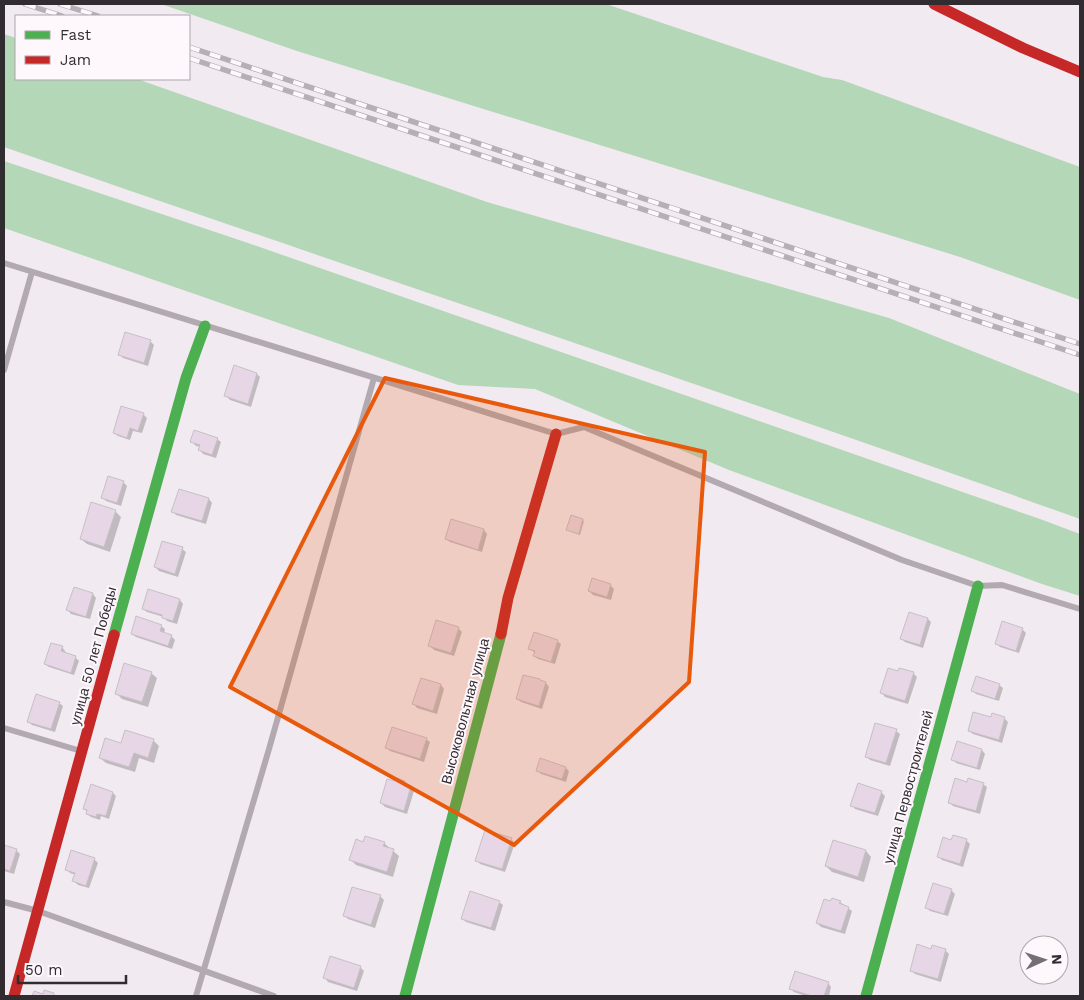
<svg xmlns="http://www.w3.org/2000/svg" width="1084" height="1000" font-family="'Work Sans',sans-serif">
	<rect width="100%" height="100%" fill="#f2eaf1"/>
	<path fill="#b4d7b8" d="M161 4H606L823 77 842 80 1080 167V300L960 257 297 51Z
		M4 34 16 38V79H137L487 202 889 318 1080 394V519C723 391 362 272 4 147Z
		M4 161 251 244 1040 519 1080 534V596L1042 584 729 470 535 389 458 385 4 228Z"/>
	<path fill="#0003" d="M150 341 154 345 148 366 123 358 120 354Z
		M235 367 257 374 260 377 251 407 230 400 226 396Z
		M143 414 147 418 142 433 133 431 130 440 118 436 114 433Z
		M217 439 221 442 216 458 203 454 200 450 201 447 196 446 192 442Z
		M123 482 127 486 121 506 106 501 102 497Z
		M180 490 209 499 212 503 206 524 176 515 173 511Z
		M115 511 121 517 110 552 87 544 81 539Z
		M571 516 584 521 580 535 567 530Z
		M452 520 484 530 487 534 482 552 450 542 446 539Z
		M182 549 186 552 178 577 159 571 155 567Z
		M610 585 614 589 611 600 593 595 589 591Z
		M74 588 93 594 96 598 90 619 71 614 68 610Z
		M149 591 180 600 183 604 177 624 167 621 164 617 147 612 143 609Z
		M928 619 931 622 923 648 905 642 902 639Z
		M161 626 165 629 164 633 171 636 175 640 172 649 136 637 132 634Z
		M458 628 462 632 454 656 434 650 430 646Z
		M1022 629 1026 633 1019 653 1000 647 997 644Z
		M557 641 561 644 555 664 538 659 534 655 535 653 530 649Z
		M62 647 65 651V654L75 657 79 661 74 675 49 667 45 664Z
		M151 673 157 678 148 707 122 699 116 693Z
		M899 673H913L917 677 908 704 885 697 882 693Z
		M421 679 441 685 444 689 437 714 417 708 414 704Z
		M546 683 549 687 542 709 521 702 517 699Z
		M999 685 1003 688 999 701 976 694 973 691Z
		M59 703 63 706 55 732 32 725 28 721Z
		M1004 718 1008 722 1002 743 973 734 969 731 992 719Z
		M896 731 900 734 890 766 870 760 866 756Z
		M426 739 430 742 424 762 390 751 387 748Z
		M153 740 159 746 154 763 139 758 135 772 106 763 100 758 122 745Z
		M958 743 982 750 985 754 980 770 956 763 953 759Z
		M566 768 569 771 566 782 541 774 538 770Z
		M405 782 414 791 407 814 385 807 381 803 397 783Z
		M968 784H983L987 787 980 814 953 806 949 802Z
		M881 792 885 796 878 816 855 809 852 805Z
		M113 793 116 796 109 819 101 816 100 820 91 817 87 814 88 812 84 809Z
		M954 836 967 841 970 844 963 867 942 860 938 856 952 841Z
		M511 839 515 843 505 872 480 864 477 860Z
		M834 841 866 851 871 857 864 882 832 872 826 866Z
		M364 843H384L399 856 393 877 356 865 351 860Z
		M4 846 16 850 20 854 14 874 4 871Z
		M94 859 98 863 89 888 78 885 74 881 76 875 70 873 67 869Z
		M951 890 955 894 948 916 930 911 926 907Z
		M380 896 384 900 375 928 348 919 345 916Z
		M499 902 503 905 495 931 466 922 462 918Z
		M831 902H840L852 911 845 934 821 927 817 923Z
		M945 950 949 954 941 982 915 974 911 970Z
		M360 967 364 971 357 991 328 982 325 978Z
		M828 983 831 987 829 996H806L794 992 791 989Z"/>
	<path fill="#e7d6e5" stroke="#c6c0c6" d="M125 332 151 340 144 363 118 355Z
		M234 365 257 373 248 404 224 396Z
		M121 406 144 413 138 431 130 428 127 438 113 433Z
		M194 430 218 438 212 455 198 450 200 445 190 442Z
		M108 476 124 481 117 503 101 498Z
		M179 489 209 498 202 521 171 512Z
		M91 502 116 510 104 547 80 539Z
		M571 515 583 519 579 534 566 530Z
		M451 519 484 529 478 550 445 539Z
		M162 541 183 547 175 574 154 567Z
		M592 578 611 584 607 597 588 591Z
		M74 587 93 593 86 617 66 610Z
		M148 589 180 599 173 621 162 618V615L142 609Z
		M909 612 928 618 920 645 900 639Z
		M136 616 162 625 160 631 172 635 168 646 131 634Z
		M436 620 459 627 451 653 428 646Z
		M1002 621 1023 628 1016 651 995 644Z
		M534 632 558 640 551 662 533 656 535 651 528 649Z
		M51 643 63 646 61 651 76 656 71 673 44 664Z
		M124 663 152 672 142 702 115 694Z
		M888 668 898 671 899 668 914 672 905 701 880 693Z
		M523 675 540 679V680L546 682 539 706 516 699Z
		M976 676 1000 684 995 699 971 691Z
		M421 678 441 684 433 711 412 704Z
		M36 694 60 702 51 729 27 722Z
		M973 712 991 717 992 713 1005 717 999 740 968 731Z
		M875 723 897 729 886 763 865 757Z
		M392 727 427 738 420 759 385 748Z
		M125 730 154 739 148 758 134 753 129 767 99 758 105 738 121 743Z
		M957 741 982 749 977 768 951 760Z
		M540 758 566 767 562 779 536 771Z
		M397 778 405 781 404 784 411 786 404 811 380 803 387 779 396 781Z
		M955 778 967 782 968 778 984 783 976 811 948 803Z
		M858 783 882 791 875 813 850 806Z
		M91 784 113 792 106 816 97 814 96 817 86 814 87 810 83 809Z
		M485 830 512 838 502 869 475 861Z
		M953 835 967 839 960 864 937 857 943 837 951 840Z
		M365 836 385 842 383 846 394 849 387 872 349 860 356 839 363 842Z
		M833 840 866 850 858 877 825 866Z
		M4 845 17 849 10 871 4 869Z
		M71 850 95 858 86 886 72 881 75 873 65 870Z
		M933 883 952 889 944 914 925 908Z
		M352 887 381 895 371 925 343 916Z
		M470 891 500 901 491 928 461 919Z
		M832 898 841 901 839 903 849 907 841 931 816 923 824 899 830 901Z
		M917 944 931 949 932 945 946 949 938 979 910 971Z
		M330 956 361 966 354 988 323 978Z
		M795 971 829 982 824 996H812L789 989Z
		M44 990 54 993V996H32L34 991 43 994Z"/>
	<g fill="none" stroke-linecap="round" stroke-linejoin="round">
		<path stroke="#b2a9b1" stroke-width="6" d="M4 263 556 434 584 427 902 560 978 586 1002 585 1080 609
			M4 370 32 272
			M4 728 81 751
			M4 902 38 911 274 996
			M196 996 269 749 374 378"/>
		<path stroke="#4caf50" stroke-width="11" d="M114 635 186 378 205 326
			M405 996 501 634
			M866 996 978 586"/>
		<path stroke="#c62828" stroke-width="11" d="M934 4 1023 48 1080 72
			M501 634 508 598 556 434
			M14 996 114 635"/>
		<g stroke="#b6afb6" stroke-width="5.5">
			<path id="rail" d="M25 4 62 16
				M60 4 98 16
				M189 47 1080 344
				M189 58 1080 355"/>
		</g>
		<use href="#rail" stroke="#fef8fd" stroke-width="4" stroke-dasharray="11" stroke-linecap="butt"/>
	</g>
	<path fill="#e8590c" fill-opacity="0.2" stroke="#e8590c" stroke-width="4" stroke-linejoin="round" d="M385 378 705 452 689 682 514 845 230 687Z"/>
	<g text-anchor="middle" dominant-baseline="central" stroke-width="4" stroke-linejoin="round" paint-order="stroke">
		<g font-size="14" fill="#312c30" stroke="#fef8fd">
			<text transform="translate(93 656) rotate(-75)">улица 50 лет Победы</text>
			<text transform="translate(465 711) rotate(-75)">Высоковольтная улица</text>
			<text transform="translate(908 787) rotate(-75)">улица Первостроителей</text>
		</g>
	</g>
	<rect width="1084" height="1000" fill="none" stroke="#312c30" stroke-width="10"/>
	<rect x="15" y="15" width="175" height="65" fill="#fef8fd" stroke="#aca6ab"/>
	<rect x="25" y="31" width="25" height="8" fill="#4caf50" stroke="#aca6ab"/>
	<text x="60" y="40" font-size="15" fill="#312c30">Fast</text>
	<rect x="25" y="56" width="25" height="8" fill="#c62828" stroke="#aca6ab"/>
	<text x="60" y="65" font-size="15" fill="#312c30">Jam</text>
	<g transform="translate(1044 960) rotate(87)"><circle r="24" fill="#fef8fd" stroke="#aca6ab"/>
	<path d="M0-4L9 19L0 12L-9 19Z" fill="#756e74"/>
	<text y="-8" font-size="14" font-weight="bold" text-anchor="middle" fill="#312c30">N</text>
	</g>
	<path d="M18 975v8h108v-8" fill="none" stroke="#312c30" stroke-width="2.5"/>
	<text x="25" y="975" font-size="15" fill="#312c30" stroke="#fef8fd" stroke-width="4" paint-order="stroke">50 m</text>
</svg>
